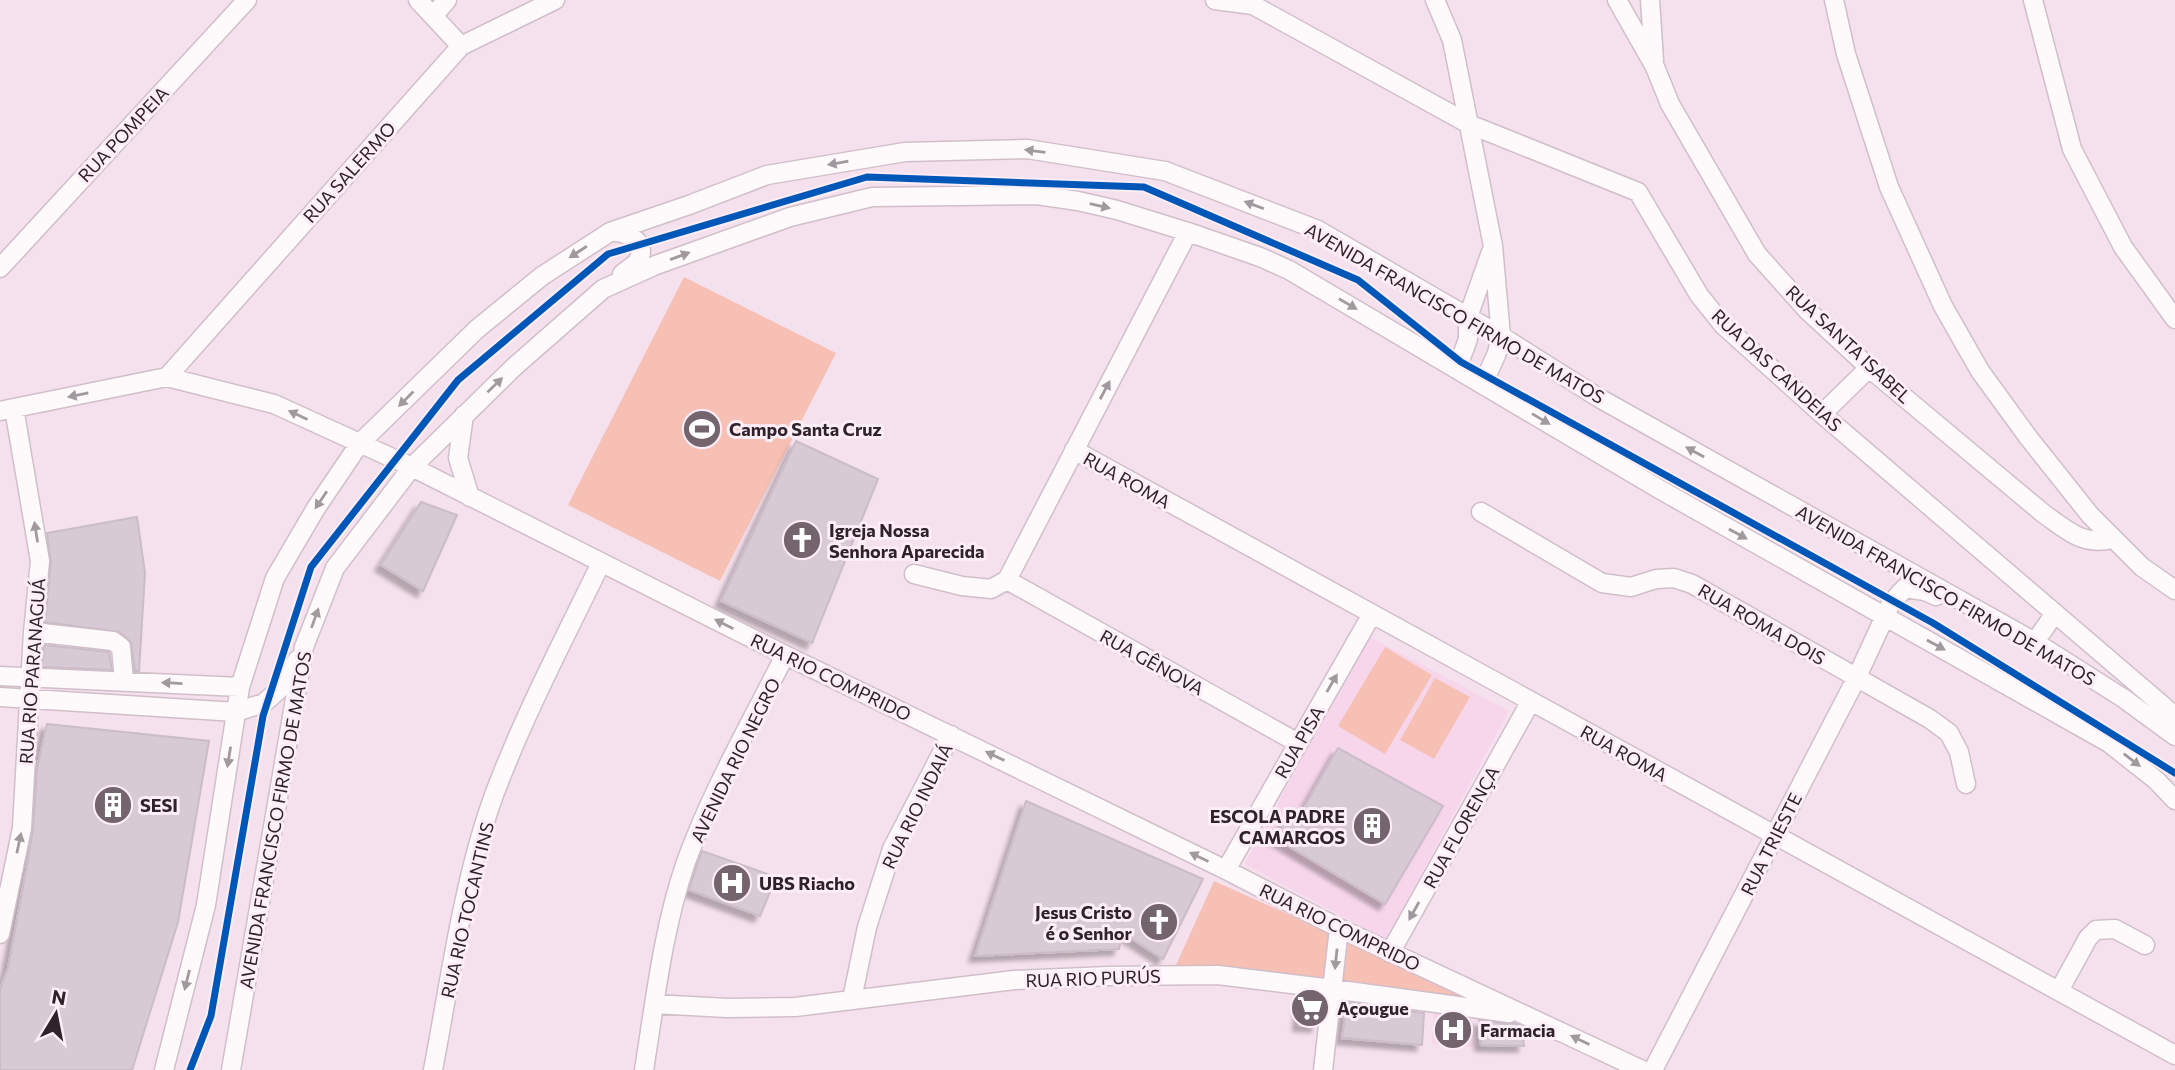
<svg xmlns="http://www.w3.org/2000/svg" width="2175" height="1070" font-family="Commissioner,sans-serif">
	<defs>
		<filter id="shadow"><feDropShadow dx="-6" dy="6" stdDeviation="2" flood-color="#0004"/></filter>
	</defs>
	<rect width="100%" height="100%" fill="#f5e0ed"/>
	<path fill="#f7d6eb" d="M1368 636 1509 711 1386 940 1245 864Z
		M1434 1012 1472 1015 1473 1047 1432 1044Z"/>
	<path fill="#f7c0b5" d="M684 277 836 353 720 581 568 505Z
		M1385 647 1432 675 1385 754 1338 726Z
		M1435 678 1470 697 1434 759 1400 740Z
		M1214 881 1330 933 1324 981 1226 967 1176 965Z
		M1348 942 1477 1002 1343 982Z"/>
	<path fill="#d8cad5" stroke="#cabcc8" stroke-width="2" filter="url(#shadow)" d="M796 441 878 479 812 643 721 601Z
		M421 502 457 515 423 591 381 565Z
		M137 517 145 573 139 671H135L131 642 119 632 45 622 51 562 47 533Z
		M44 645 109 652 112 670 42 667Z
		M47 724 209 741 178 922 132 1070H0V990L8 968 26 871 33 829 37 769Z
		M1338 748 1443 806 1385 904 1275 838 1288 816 1297 820Z
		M1026 801 1203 879 1163 959 1123 933 1119 949 975 956Z
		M702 851 776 877 760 916 689 890Z
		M1301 997 1320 999 1317 1026 1299 1025Z
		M1347 1002 1424 1013 1422 1045 1342 1038Z
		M1479 1020 1507 1024 1514 1023 1522 1026 1524 1046 1481 1045Z"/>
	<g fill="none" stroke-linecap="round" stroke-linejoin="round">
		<g stroke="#d0bfc9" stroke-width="21">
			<path id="minor" d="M418 0 461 46
				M1215 0 1253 5 1469 124 1638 192 1699 295 1723 325 1822 414 2175 716
				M1435 0 1452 40 1493 246 1501 336 1497 353 1483 384
				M1617 0 1655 67 1670 104 1757 254 1808 311 1874 372 2044 514C2067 530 2082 546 2112 539
				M1650 0 1654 60
				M1834 0 1846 54 1889 187 1943 306 1980 371 2028 437 2090 515 2142 567 2175 590
				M2033 0 2072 149 2123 247 2175 319
				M434 15 447 0
				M612 232C629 231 651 245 636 263 632 267 626 270 622 274
				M0 268 247 0
				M1457 369 1468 339V317L1491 252
				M167 377 461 46 555 0
				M0 411 167 377 274 404 412 467 785 655 1226 870 1339 928 1642 1070
				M1822 414 1869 368
				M464 415 458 458 470 497
				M1074 450 2175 1055
				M1481 512 1602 583 1631 587 1656 579 1674 578 1692 584 1930 719 1949 733 1959 752 1966 784
				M914 574 962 586 991 589 1007 580
				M1007 580 1188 232
				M1007 580 1298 743
				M33 632 113 641 121 647 124 681
				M2035 642 2055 613
				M0 676 240 687
				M0 697 236 712 264 703 284 685 297 660
				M1226 870 1372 614
				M0 934 22 828 33 632 40 561 14 408
				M1390 953 1531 701
				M2059 991 2088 938 2096 930 2115 929 2145 945
				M852 999 867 927 892 849 951 735
				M654 1004 727 1008 795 1007 1014 980 1108 976 1218 975 1333 989 1509 1013
				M164 1070 206 905 240 687 275 578 316 508 360 443 477 329 542 276 610 232 689 205 767 175 905 152 1027 149 1165 171 1318 230 1501 336 1599 398 2035 642 2123 698 2175 736
				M231 1070 304 647 335 568 412 467 514 367 603 289 656 265 790 217 872 197 1037 195 1078 201 1117 210 1188 232 1260 257 1289 270 1659 489 2109 743 2156 780 2175 800
				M433 1070C450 981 463 880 494 795 524 715 564 639 601 563
				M644 1070C655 1001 663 928 686 862 712 790 751 723 785 655
				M1323 1070 1339 928
				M1653 1070 1856 679 1891 603 1905 588 1925 591 1936 596"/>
		</g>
		<use href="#minor" stroke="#fefafc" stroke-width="18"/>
		<g stroke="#fcedf6" stroke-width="11">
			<path id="cycleway" d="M190 1070 211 1016 263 716 311 567 458 380 608 254 867 177 1144 187 1358 280 1461 362 1933 623 2175 773"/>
		</g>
		<use href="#cycleway" stroke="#0057b8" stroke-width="7"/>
	</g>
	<defs><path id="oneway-solid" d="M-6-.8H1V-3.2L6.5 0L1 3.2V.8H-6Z" transform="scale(1.75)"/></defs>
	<g fill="#a1999e">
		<use href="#oneway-solid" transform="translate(1035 151) rotate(-173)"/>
		<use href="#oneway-solid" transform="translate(838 163) rotate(170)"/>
		<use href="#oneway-solid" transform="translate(1254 205) rotate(-159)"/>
		<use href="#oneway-solid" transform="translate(1100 206) rotate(13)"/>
		<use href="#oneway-solid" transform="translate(578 252) rotate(147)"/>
		<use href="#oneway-solid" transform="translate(680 256) rotate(-20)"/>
		<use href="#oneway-solid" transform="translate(1348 304) rotate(30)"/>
		<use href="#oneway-solid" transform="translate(495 385) rotate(-44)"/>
		<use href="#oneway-solid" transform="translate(1105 390) rotate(-62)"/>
		<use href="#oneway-solid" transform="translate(78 395) rotate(169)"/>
		<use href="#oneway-solid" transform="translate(406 399) rotate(135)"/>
		<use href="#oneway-solid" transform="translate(298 415) rotate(-155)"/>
		<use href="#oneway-solid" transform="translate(1541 419) rotate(31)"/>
		<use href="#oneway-solid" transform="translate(1695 452) rotate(-151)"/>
		<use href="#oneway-solid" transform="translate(321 500) rotate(124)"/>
		<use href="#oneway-solid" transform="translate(36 532) rotate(-99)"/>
		<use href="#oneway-solid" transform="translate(1738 534) rotate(29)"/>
		<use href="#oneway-solid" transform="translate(315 618) rotate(-70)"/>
		<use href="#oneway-solid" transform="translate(724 624) rotate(-153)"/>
		<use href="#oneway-solid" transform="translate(1936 645) rotate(29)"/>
		<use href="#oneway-solid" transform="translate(172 683) rotate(-177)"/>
		<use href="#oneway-solid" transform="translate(1332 683) rotate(-60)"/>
		<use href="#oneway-solid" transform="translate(995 756) rotate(-154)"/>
		<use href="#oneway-solid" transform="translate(229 757) rotate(99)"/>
		<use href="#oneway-solid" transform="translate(2132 760) rotate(38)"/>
		<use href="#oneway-solid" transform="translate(19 843) rotate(-78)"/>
		<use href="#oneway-solid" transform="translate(1199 857) rotate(-154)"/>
		<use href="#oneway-solid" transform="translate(1414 911) rotate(119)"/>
		<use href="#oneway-solid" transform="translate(1336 959) rotate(96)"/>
		<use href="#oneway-solid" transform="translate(187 980) rotate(104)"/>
		<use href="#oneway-solid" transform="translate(1580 1040) rotate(-154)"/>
	</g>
	<defs>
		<g id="stadium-disc" transform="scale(2.0125)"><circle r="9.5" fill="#74646e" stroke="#fcedf6"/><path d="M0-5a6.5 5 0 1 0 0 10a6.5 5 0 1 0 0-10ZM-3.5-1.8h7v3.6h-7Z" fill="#fff"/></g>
		<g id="church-disc" transform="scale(2.0125)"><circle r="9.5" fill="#74646e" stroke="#fcedf6"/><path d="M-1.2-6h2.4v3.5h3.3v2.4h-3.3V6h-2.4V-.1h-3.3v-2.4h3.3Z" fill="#fff"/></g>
		<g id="building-disc" transform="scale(2.0125)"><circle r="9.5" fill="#74646e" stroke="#fcedf6"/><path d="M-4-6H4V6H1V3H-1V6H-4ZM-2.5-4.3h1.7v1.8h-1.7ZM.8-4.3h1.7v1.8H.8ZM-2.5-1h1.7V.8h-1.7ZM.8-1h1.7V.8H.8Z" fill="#fff"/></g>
		<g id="hospital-disc" transform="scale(2.0125)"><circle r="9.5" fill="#74646e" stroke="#fcedf6"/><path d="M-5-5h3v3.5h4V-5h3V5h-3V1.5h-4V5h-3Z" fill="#fff"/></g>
		<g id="supermarket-disc" transform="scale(2.0125)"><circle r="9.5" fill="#74646e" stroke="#fcedf6"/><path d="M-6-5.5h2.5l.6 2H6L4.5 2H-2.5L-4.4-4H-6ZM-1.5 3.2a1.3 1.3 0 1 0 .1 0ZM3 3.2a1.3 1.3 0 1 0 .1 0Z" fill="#fff"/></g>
	</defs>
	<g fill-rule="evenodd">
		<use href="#stadium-disc" x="702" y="429"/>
		<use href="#church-disc" x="802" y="540"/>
		<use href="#building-disc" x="113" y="805"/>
		<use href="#building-disc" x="1372" y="826"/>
		<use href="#hospital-disc" x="732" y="883"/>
		<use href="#church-disc" x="1159" y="922"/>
		<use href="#supermarket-disc" x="1310" y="1008"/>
		<use href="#hospital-disc" x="1453" y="1030"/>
	</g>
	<g text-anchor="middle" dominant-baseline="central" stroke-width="6" stroke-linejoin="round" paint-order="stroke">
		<g font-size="18" fill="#2f222a" stroke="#fcedf6">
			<text transform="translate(123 134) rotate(-47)">RUA POMPEIA</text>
			<text transform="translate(349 172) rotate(-48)">RUA SALERMO</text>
			<text transform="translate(1455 313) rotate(30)">AVENIDA FRANCISCO FIRMO DE MATOS</text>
			<text transform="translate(1849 344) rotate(43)">RUA SANTA ISABEL</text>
			<text transform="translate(1777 370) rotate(43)">RUA DAS CANDEIAS</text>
			<text transform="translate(1127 480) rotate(29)">RUA ROMA</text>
			<text transform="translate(1946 595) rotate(30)">AVENIDA FRANCISCO FIRMO DE MATOS</text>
			<text transform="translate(1762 624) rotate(30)">RUA ROMA DOIS</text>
			<text transform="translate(1152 662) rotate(29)">RUA GÊNOVA</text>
			<text transform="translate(32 671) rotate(-86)">RUA RIO PARANAGUÁ</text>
			<text transform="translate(831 677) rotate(26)">RUA RIO COMPRIDO</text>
			<text transform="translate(1299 742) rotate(-60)">RUA PISA</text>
			<text transform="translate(1624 753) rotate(29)">RUA ROMA</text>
			<text transform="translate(735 760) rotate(-64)">AVENIDA RIO NEGRO</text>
			<text transform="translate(917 806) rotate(-64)">RUA RIO INDAIÁ</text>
			<text transform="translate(275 820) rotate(-80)">AVENIDA FRANCISCO FIRMO DE MATOS</text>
			<text transform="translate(1461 827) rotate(-61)">RUA FLORENÇA</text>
			<text transform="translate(1771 844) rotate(-63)">RUA TRIESTE</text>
			<text transform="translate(467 910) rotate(-77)">RUA RIO TOCANTINS</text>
			<text transform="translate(1340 927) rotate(26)">RUA RIO COMPRIDO</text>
			<text transform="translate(1093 978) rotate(-2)">RUA RIO PURÚS</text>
		</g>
		<g font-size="18" font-weight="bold" fill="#2f222a" stroke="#fcedf6" text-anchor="start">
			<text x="729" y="429">Campo Santa Cruz</text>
			<text x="829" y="530">Igreja Nossa<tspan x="829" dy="21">Senhora Aparecida</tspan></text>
			<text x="140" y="805">SESI</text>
			<text x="1345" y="816" text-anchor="end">ESCOLA PADRE<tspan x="1345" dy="21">CAMARGOS</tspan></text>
			<text x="759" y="883">UBS Riacho</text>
			<text x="1132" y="912" text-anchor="end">Jesus Cristo<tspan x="1132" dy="21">é o Senhor</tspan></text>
			<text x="1337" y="1008">Açougue</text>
			<text x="1480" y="1030">Farmacia</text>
		</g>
	</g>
	<g transform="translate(56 1014) rotate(10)" stroke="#fcedf6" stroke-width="5" paint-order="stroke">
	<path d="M0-5L12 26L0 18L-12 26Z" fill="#2f222a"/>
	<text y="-10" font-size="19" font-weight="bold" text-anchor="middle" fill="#2f222a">N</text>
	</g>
</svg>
